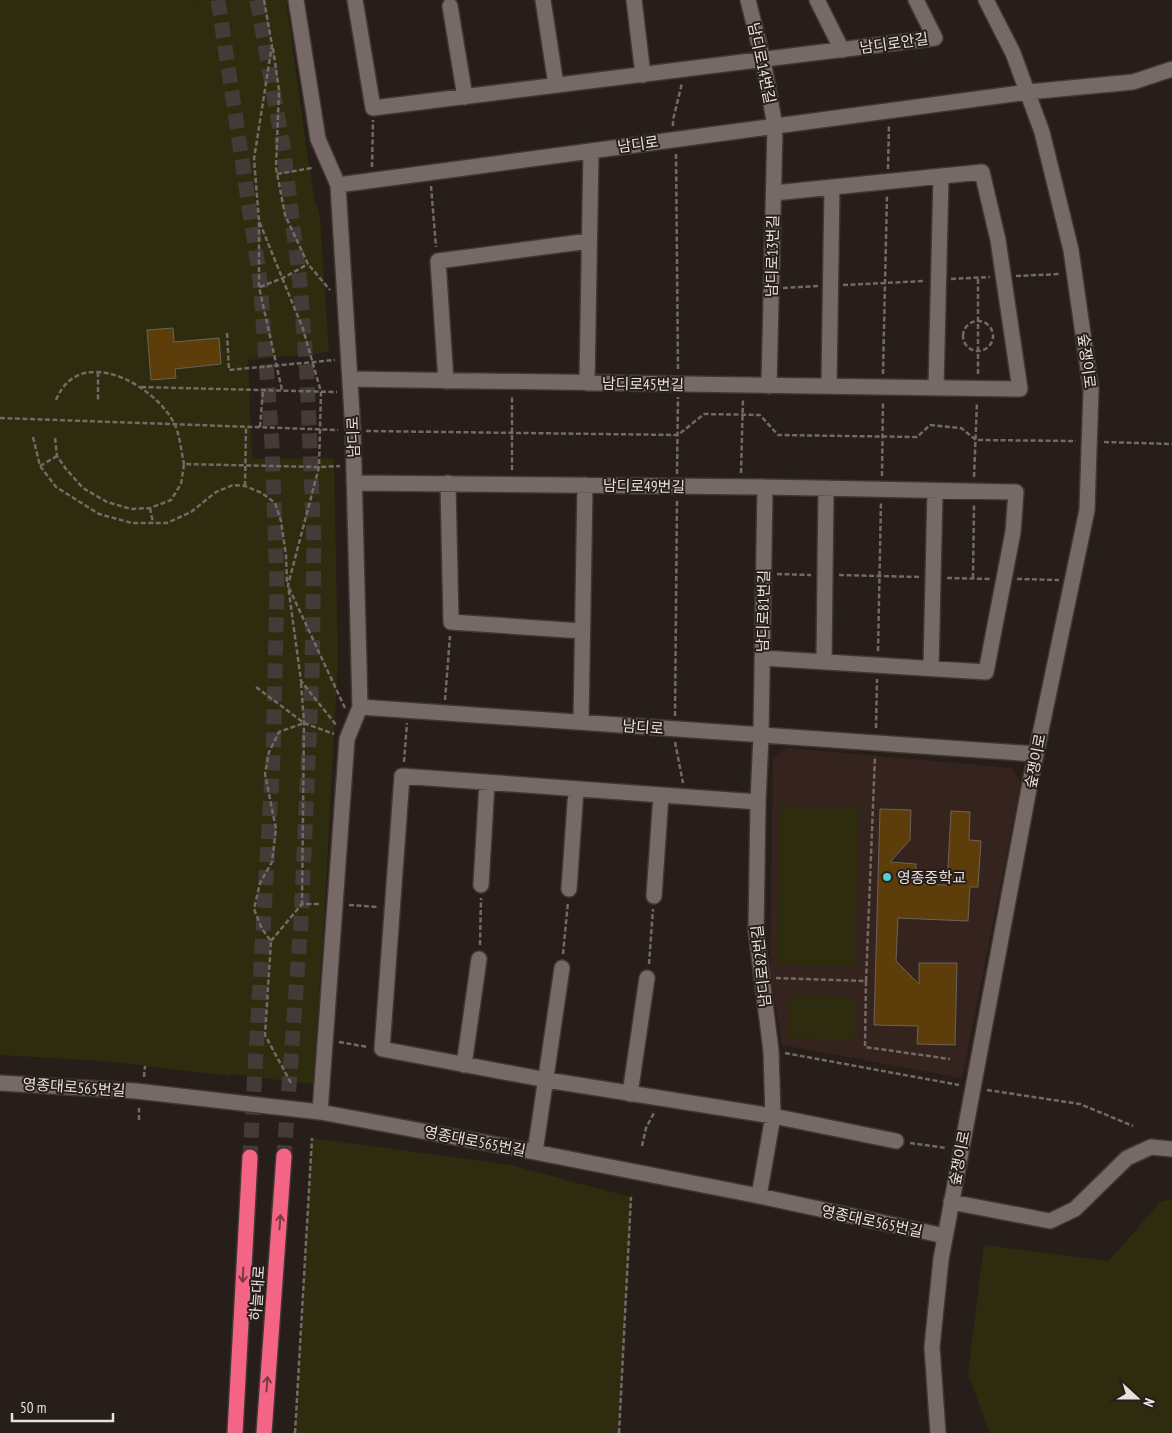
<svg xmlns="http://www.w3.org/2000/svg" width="1172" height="1433" font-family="'PT Sans Narrow','Noto Sans KR',sans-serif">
	<rect width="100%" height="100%" fill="#271d19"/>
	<path fill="#35241e" d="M787 748 1012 768 1021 782 962 1078 782 1045 770 972 773 758Z"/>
	<path fill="#2e2c0f" d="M0 0H199L200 3V0H286L309 165 314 195 320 217 329 352 248 360 252 459 334 458 338 660 325 904 313 1084 230 1074V1076L103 1061 0 1055Z
		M780 806 859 808 855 966 777 964Z
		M790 995 856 997 855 1040 788 1038Z
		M312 1138 511 1165 630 1197 632 1189 619 1433H295Z
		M1172 1199V1433H990L968 1374 984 1245 1109 1261 1160 1202Z"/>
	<path fill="#5d3e0b" stroke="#6b635a" d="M173 328 174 342 219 338 221 364 175 369 176 378 151 380 147 330Z
		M880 809 911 810 910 840 890 862 916 864 915 884 947 885 951 811 970 812 969 840 981 841 978 887H970L968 921 898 918 896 961 919 984V963H957L955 1045 917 1044 918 1026 874 1025Z"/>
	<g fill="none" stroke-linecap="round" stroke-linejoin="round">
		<path stroke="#443a37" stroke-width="15" stroke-dasharray="15 8" stroke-linecap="butt" d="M218 0 260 280 272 445 277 585 273 758 250 1157
			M257 0 284 152 300 284 307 376 314 545 312 674 301 921 284 1156"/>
		<g stroke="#403735" stroke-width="18">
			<path id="minor" d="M296 0 318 139 338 185
				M355 0 373 108 935 38 916 0
				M543 0 556 85
				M634 0 643 75
				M748 0 763 60 775 126 769 386
				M817 0 842 50
				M450 6 465 97
				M350 379 1020 389 998 240 982 172 774 193
				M446 381 438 261 589 241
				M587 383 591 151
				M829 386 832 187
				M936 388 941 176
				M354 483 765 487 1016 492 1013 532 986 672 762 658
				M448 483 451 622 582 631
				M824 662 826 488
				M931 668 935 491
				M581 722 585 485
				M1036 754 360 707 353 431 338 185 1028 92 1133 82 1172 69
				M758 802 402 776 382 1049 547 1080 773 1116 896 1141
				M481 885 487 783
				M569 889 576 789
				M654 896 661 795
				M464 1065 479 959
				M0 1083 136 1091 320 1112 514 1148 759 1196 945 1236
				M630 1094 647 978
				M320 1112 347 739 360 707
				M535 1152 562 968
				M759 1196 773 1116 771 1051 756 931 758 802 761 735 765 487
				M951 1202 1050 1221 1075 1209 1127 1158 1151 1147 1172 1149
				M938 1433 932 1347 941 1259 1031 778 1087 510 1091 390 1071 250 1042 132 1013 53 986 0"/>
		</g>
		<g stroke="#403735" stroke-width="18">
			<path id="highway" d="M235 1433 250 1157
				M264 1433 284 1156"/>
		</g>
		<path stroke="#736a67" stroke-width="2.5" stroke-dasharray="5 2.5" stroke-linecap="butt" d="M264 0 272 45 254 159 259 221 303 329 321 392 319 467 288 585 301 681 337 726
			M273 48 279 90 276 168 285 215 308 264 330 290
			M673 126V120L682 83
			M676 154 678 371
			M372 167 373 120
			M888 169 889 124
			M277 174 312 168
			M431 186 436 247
			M259 222V287L282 390
			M1016 276 1060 274
			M951 279 990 277
			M843 285 925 281
			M260 287 283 278 308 264
			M783 288 818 286
			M963 336a15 15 0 1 1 30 0a15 15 0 1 1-30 0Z
			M227 333 229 370 335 360
			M98 372V401
			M883 374 887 194
			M978 374V278
			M141 387 337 392
			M56 400C79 343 154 384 174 423 180 434 181 451 184 464
			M0 418 338 430
			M260 427 263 390
			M366 431 678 435 704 414 760 415 778 435 917 437 930 425 961 428 976 440 1076 441
			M33 437 40 466 56 487 99 514 132 523H167L191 512 216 492 233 485 245 486 262 493 275 503 281 521 286 555 287 583
			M55 438 57 456 66 469 83 488 107 502 131 509 150 508 171 500 181 484 184 464 319 467 340 466
			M1104 442 1172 444
			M40 466 57 456
			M512 470V396
			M741 473 743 398
			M677 474 678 397
			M882 476 883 402
			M974 477 977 402
			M245 486 246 426
			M150 508 153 523
			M777 574 811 575
			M839 575 919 577
			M947 578 991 579
			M973 578 974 505
			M1017 579 1059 580
			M289 588 345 708
			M878 651 881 501
			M301 683 304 723 302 904
			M256 687 304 723 334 734
			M445 700 450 636
			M675 716 677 499
			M876 728 877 679
			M675 742 683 783
			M404 762 407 723
			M349 905 378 907
			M271 941 302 904H321
			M480 945 481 898
			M563 954 568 902
			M649 964 653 909
			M776 978 866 981 875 756
			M866 981 865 1047 950 1059
			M339 1042 368 1047
			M785 1053 959 1085
			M144 1077 145 1066
			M291 1083 265 1035 271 941 262 929 254 909 260 883 272 862 276 829 265 774 269 752 279 732 304 723
			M987 1090 1080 1104 1133 1126
			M139 1120V1108
			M910 1143 946 1148
			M642 1146 646 1128 655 1111
			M295 1433 312 1138
			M619 1433 631 1197"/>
		<use href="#minor" stroke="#776a66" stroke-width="15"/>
		<use href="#highway" stroke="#f46585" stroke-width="15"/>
	</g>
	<defs><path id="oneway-shaft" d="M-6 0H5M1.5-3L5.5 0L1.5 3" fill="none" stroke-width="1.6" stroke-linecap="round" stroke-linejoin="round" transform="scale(1.25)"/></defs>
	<g stroke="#793a44">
		<use href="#oneway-shaft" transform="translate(280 1222) rotate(-86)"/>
		<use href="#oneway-shaft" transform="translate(243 1275) rotate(93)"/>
		<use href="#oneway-shaft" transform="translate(267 1384) rotate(-86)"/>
	</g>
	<circle fill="#52ccd6" stroke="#271d19" stroke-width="2" cx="887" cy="877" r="5"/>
	<g text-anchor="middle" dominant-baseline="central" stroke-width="4" stroke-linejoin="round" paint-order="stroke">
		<g font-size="15" fill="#e8e1de" stroke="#271d19">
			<text transform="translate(894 43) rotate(-8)">남디로안길</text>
			<text transform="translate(762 63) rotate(78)">남디로14번길</text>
			<text transform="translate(638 144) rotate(-8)">남디로</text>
			<text transform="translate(772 256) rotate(-89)">남디로13번길</text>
			<text transform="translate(1087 361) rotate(83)">숲쟁이로</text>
			<text transform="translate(643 384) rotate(1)">남디로45번길</text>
			<text transform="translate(353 437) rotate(-92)">남디로</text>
			<text transform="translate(644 486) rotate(1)">남디로49번길</text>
			<text transform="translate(763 611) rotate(-89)">남디로81번길</text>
			<text transform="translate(643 727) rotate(4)">남디로</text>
			<text transform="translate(1035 761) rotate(-79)">숲쟁이로</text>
			<text transform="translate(761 966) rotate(-96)">남디로82번길</text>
			<text transform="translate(74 1087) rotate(4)">영종대로565번길</text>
			<text transform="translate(475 1141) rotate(11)">영종대로565번길</text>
			<text transform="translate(959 1158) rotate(-79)">숲쟁이로</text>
			<text transform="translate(872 1221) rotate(12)">영종대로565번길</text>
			<text transform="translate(257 1293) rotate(-86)">하늘대로</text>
		</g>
		<g font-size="15" fill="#e8e1de" stroke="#271d19" text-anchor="start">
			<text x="897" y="877">영종중학교</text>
		</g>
	</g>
	<g transform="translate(1137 1398) rotate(111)" stroke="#271d19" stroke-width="4" paint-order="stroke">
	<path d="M0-4L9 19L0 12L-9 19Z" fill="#e8e1de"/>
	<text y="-8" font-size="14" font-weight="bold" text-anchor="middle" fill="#e8e1de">N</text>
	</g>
	<path d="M12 1413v8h101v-8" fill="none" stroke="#e8e1de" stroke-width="2.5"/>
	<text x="20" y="1413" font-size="15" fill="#e8e1de" stroke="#271d19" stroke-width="4" paint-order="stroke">50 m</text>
</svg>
